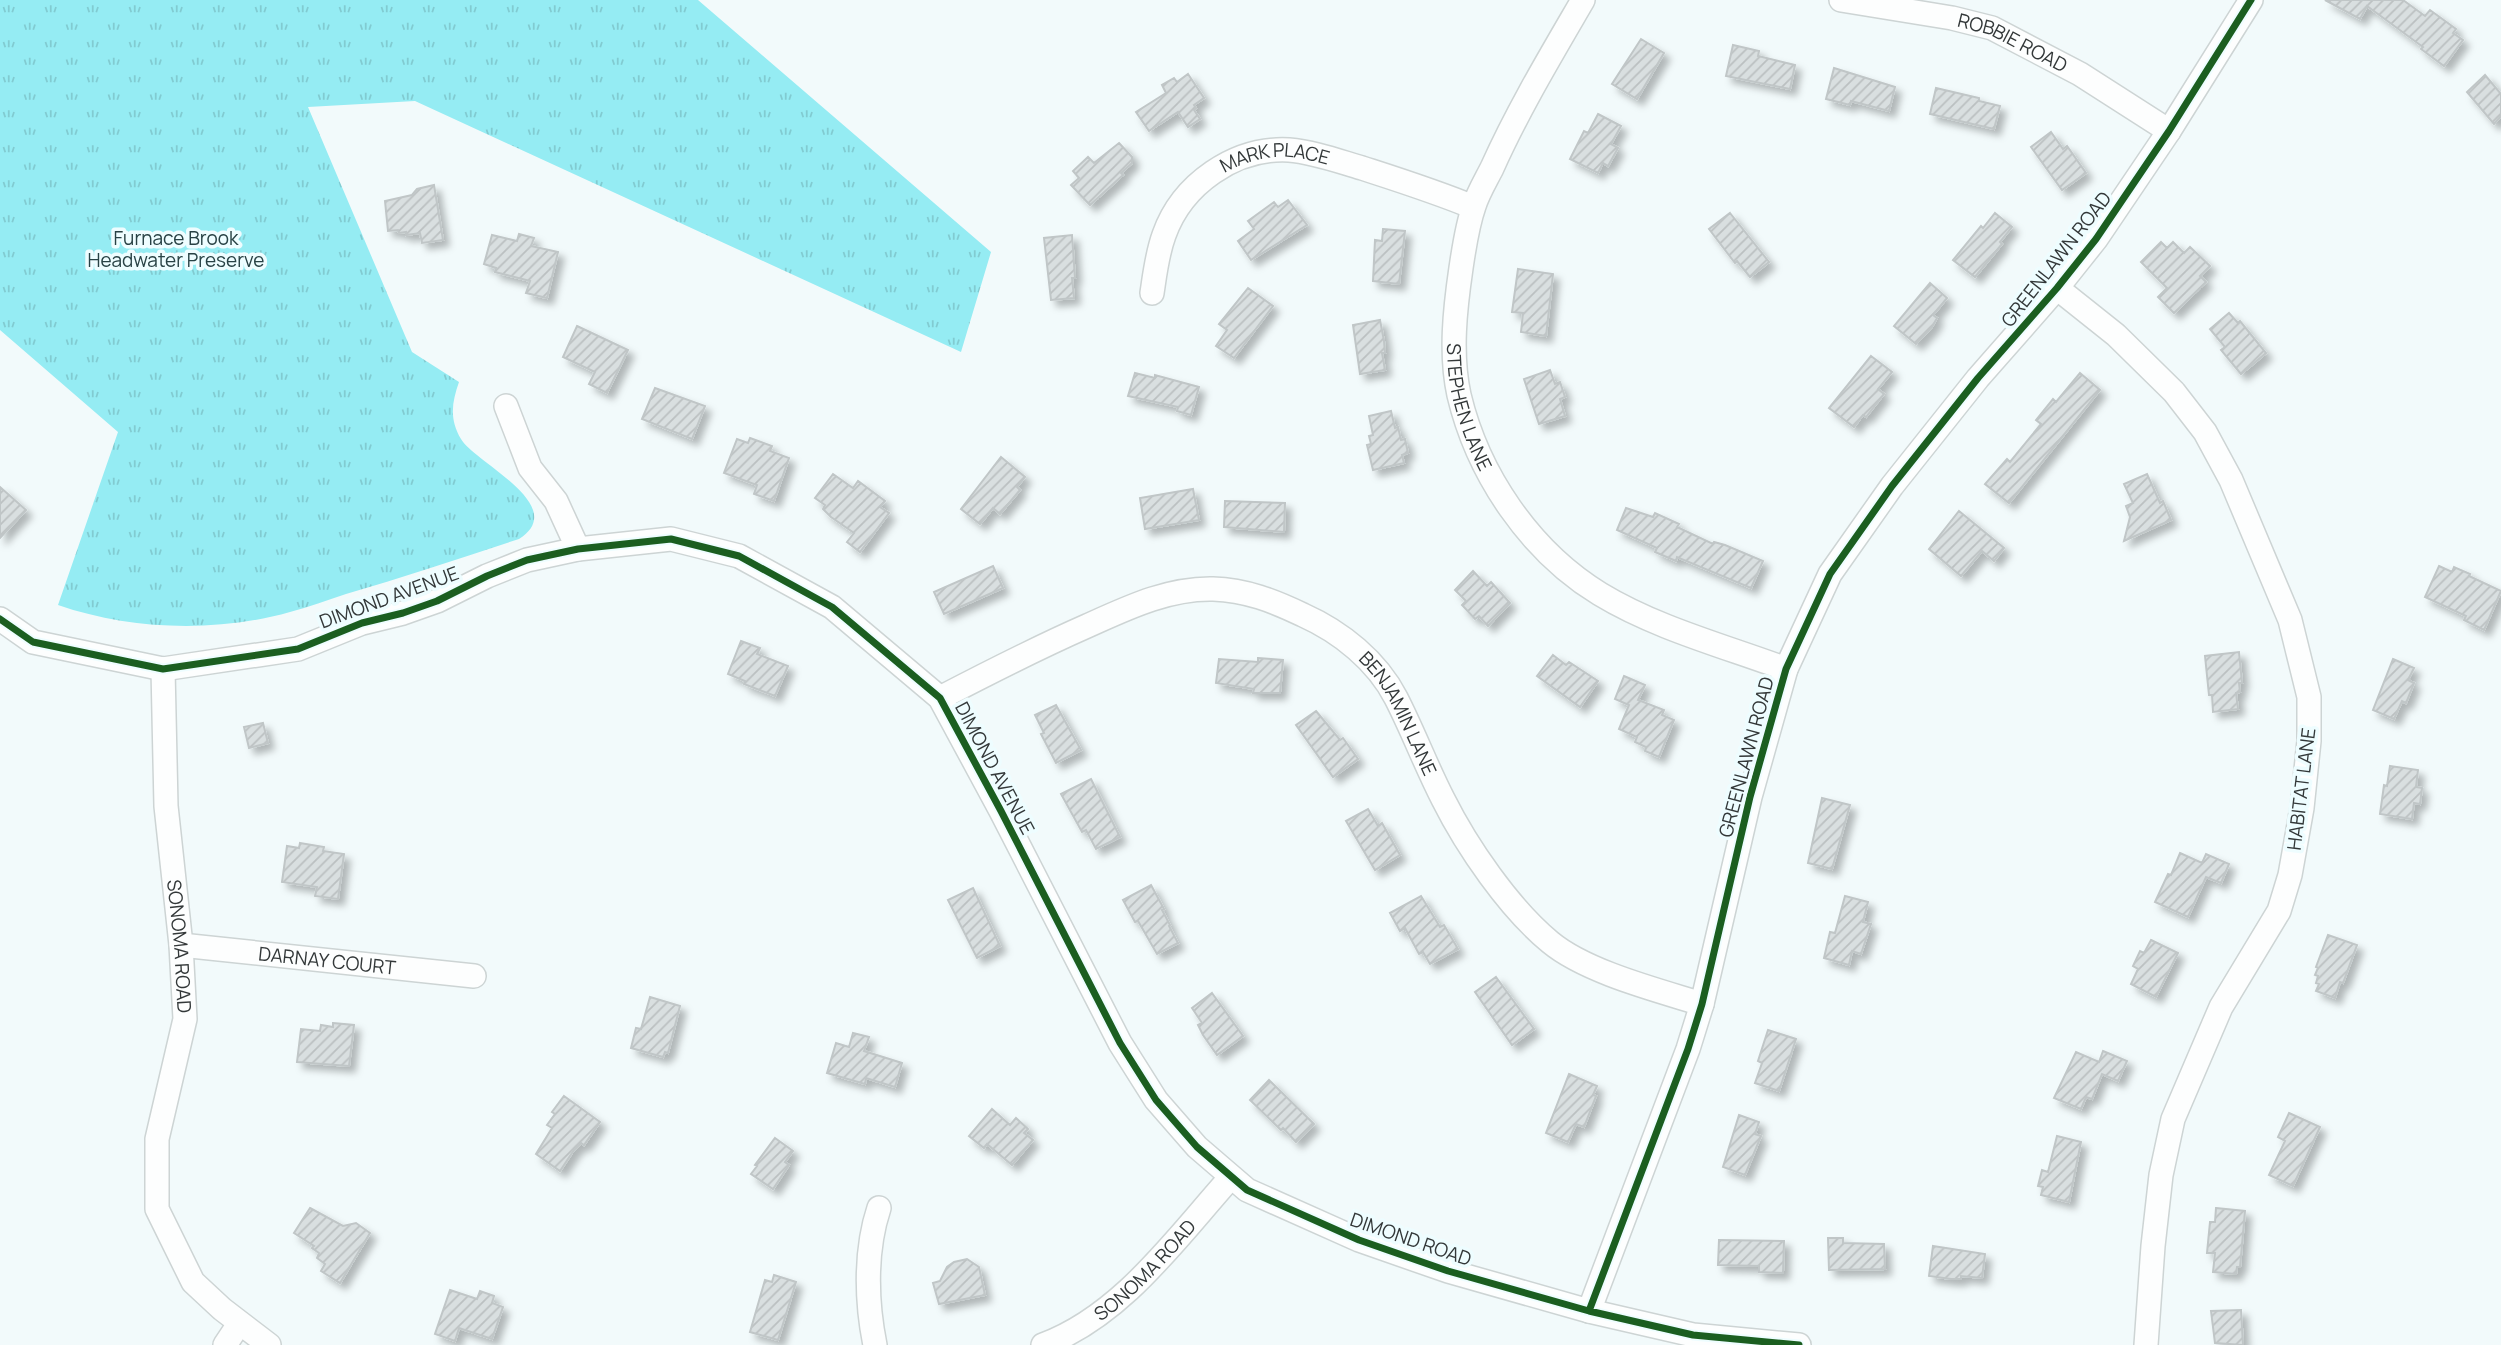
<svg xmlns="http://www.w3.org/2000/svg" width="2501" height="1345" font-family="Manrope,sans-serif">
	<defs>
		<pattern id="park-tufts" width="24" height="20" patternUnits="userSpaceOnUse" patternTransform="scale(1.75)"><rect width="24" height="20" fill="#95ecf3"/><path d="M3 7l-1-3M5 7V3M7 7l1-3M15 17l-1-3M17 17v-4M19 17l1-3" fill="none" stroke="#81cbd1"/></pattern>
		<pattern id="building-hatch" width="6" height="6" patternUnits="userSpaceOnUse" patternTransform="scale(1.75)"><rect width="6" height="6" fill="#d9dfe0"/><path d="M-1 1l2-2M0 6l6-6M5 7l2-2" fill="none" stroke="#bbc0c1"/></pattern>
		<filter id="shadow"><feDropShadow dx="6" dy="6" stdDeviation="3.5" flood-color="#0004"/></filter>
	</defs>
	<rect width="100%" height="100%" fill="#f2fafb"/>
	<path fill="url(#park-tufts)" d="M0 0H698L991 252 961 352 415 101 308 107 412 352 459 382C452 402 449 419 461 439 474 462 571 506 519 539 461 558 404 577 346 594 327 600 309 607 290 612 216 633 130 630 58 605L118 432 0 330Z"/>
	<path fill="url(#building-hatch)" stroke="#c0c6c7" stroke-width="2" filter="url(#shadow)" d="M2325 0H2403L2425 16 2430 10 2456 29 2453 33 2463 40 2444 66 2421 49 2423 47 2367 6 2360 19Z
		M1641 39 1664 53 1637 99 1612 84Z
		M1733 45 1759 51 1758 56 1795 65 1790 89 1726 76Z
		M1834 68 1895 87 1889 111 1851 101 1850 105 1826 99Z
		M1188 74 1204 98 1194 105 1196 108 1194 110 1200 119 1188 127 1178 112 1149 131 1136 112 1166 93 1162 85 1174 78 1177 82Z
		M2485 75 2501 94V116L2494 124 2467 92Z
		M1936 88 1979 98V101L2000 106 1994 129 1930 114Z
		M1598 114 1621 126 1611 144 1618 148 1608 166 1603 163 1598 173 1570 159 1584 131 1588 133Z
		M2051 132 2063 149 2067 146 2086 173 2062 190 2031 147Z
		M1119 143 1132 157V163L1121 173 1123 175 1090 205 1071 185 1079 178 1073 171 1088 157 1094 163Z
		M434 185 443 240 422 243 420 233 406 235V232L399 233 398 230 388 231 385 201 412 195 417 189Z
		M1288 200 1307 225 1251 260 1238 241 1254 229 1248 221 1274 202 1278 207Z
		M1730 213 1769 262 1750 277 1737 261 1735 263 1709 229Z
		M1995 213 2012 227 2000 242 2002 244 1975 277 1953 260 1981 226 1983 228Z
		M1383 229 1405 231 1399 284 1373 281 1375 240 1382 241Z
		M519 234 534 238 531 246 558 252 547 298 526 293 530 281 495 272 496 268 484 264 492 235 517 241Z
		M1072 235 1075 278H1072L1074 298 1051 300 1044 238Z
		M2161 242 2167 248 2173 242 2184 253 2190 247 2210 266 2200 276 2206 282 2174 313 2158 297 2167 288 2141 262Z
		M1518 269 1553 274 1546 336 1521 332 1523 313 1512 312Z
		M1930 283 1947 298 1933 315 1937 318 1932 327 1916 344 1894 326Z
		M1248 288 1273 306 1234 358 1216 346 1227 330 1219 324Z
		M2229 313 2238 323 2240 321 2266 353 2241 374 2221 350 2225 347 2210 329Z
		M1380 320 1384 341 1385 353H1382L1385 370 1360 374 1353 325Z
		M577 326 628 350 607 393 589 384 595 372 563 357Z
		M1871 356 1892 372 1878 389 1884 394 1866 417 1863 415 1854 427 1829 408Z
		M1550 370 1555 384 1560 382 1565 397 1560 399 1565 416 1539 424 1524 379Z
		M1135 373 1155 378V375L1199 387 1191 415 1177 411 1178 407 1128 396Z
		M2080 373 2100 390 2009 503 1985 484 2007 459 2010 462 2041 424 2036 420 2053 399 2056 402Z
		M655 388 705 406 692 439 642 419Z
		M1391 411 1395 428 1398 427 1401 440 1405 439 1408 453 1402 455 1404 463 1373 470 1367 445 1371 444 1369 436 1373 435 1369 416Z
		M750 438 772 446 770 451 789 458 774 501 754 494 757 485 724 473 737 439 748 443Z
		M1001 457 1025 477 1017 487 1020 490 1000 514 993 508 980 524 961 509Z
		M833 474 853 488 858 481 885 501 880 507 889 513 860 552 847 542 854 533 831 517 823 509 825 505 815 498Z
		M2147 474 2160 503 2163 501 2171 520 2124 541 2130 517 2126 506 2133 503 2124 484Z
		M0 487 26 510 0 538Z
		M1193 489 1199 520 1145 529 1140 498Z
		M1225 501 1285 503 1284 532 1224 527Z
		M1626 508 1653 517 1655 513 1679 524 1677 527 1713 544 1714 542 1725 545 1763 561 1751 588 1677 557 1676 561 1655 552 1657 548 1617 530Z
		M1959 511 2004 548 1994 561 1982 551 1961 576 1929 549Z
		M993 566 1003 588 944 614 934 592Z
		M2439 566 2452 572 2454 567 2470 574 2469 576 2501 591 2484 630 2464 620 2466 616 2425 597Z
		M1473 571 1487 586 1491 582 1510 603 1488 626 1479 616 1475 619 1462 605 1466 601 1455 590Z
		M741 641 760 648 757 654 788 666 775 696 744 684 745 681 728 674Z
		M2239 652 2242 683H2239L2240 692 2236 693 2238 709 2213 712 2212 695H2209L2205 656Z
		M1553 655 1566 665 1569 662 1598 681 1580 707 1537 676Z
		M1258 658 1283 660 1280 693H1253L1254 689 1216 683 1219 659 1258 662Z
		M2393 659 2414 668 2408 680 2414 683 2406 703 2402 701 2394 719 2373 710Z
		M1624 676 1645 685 1638 700 1664 710 1662 715 1674 720 1659 757 1645 751 1646 747 1635 742 1637 737 1619 729 1629 705 1615 699Z
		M1056 705 1081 750 1056 763 1041 734 1044 733 1035 715Z
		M1316 711 1340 740 1343 738 1358 759 1333 777 1296 725Z
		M263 723 268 743 249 748 244 727Z
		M2390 766 2418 770 2416 787 2422 788 2420 804 2414 803 2412 819 2380 814 2384 785 2387 786Z
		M1091 779 1120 837 1096 849 1086 830 1082 832 1061 794Z
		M1822 798 1850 805 1832 869 1808 863Z
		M1368 809 1378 826 1382 823 1400 855 1375 870 1346 821Z
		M300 843 324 847 323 851 344 854 338 899 315 896 317 887 282 882 287 846 299 848Z
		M2180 853 2202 863 2206 854 2229 864 2221 883 2206 877 2188 917 2155 902 2168 874 2171 875Z
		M1151 885 1164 909 1162 910 1170 925 1169 926 1178 943 1157 954 1138 921 1135 922 1123 900Z
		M973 888 1000 946 977 958 948 900Z
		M1421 896 1440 927 1444 925 1458 949 1430 964 1423 952 1419 954 1405 928 1400 931 1390 913Z
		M1845 896 1868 902 1863 922 1871 924 1861 954 1852 951 1849 965 1824 958 1830 932 1835 933Z
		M2328 935 2357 945 2343 983 2340 982 2335 998 2316 991 2319 984 2316 983 2318 976 2315 975 2318 968 2316 967Z
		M2151 940 2178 953 2156 997 2131 984 2138 969 2133 966 2140 951 2144 953Z
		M1496 977 1534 1029 1512 1045 1475 992Z
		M1212 993 1243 1036 1217 1055 1203 1035 1198 1025 1202 1023 1192 1008Z
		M650 997 680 1006 668 1053 665 1052 663 1057 631 1048 636 1028 641 1029Z
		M333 1023 354 1025 349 1066 297 1062 301 1029 320 1031 321 1025 333 1027Z
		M1768 1030 1796 1039 1779 1091 1755 1083 1762 1063 1758 1061Z
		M853 1033 869 1037 864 1051 902 1063 895 1087 866 1078 865 1084 827 1073 836 1043 849 1047Z
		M2103 1051 2127 1061 2118 1081 2102 1074 2092 1099 2086 1097 2081 1109 2054 1098 2076 1052 2099 1062Z
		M1569 1074 1597 1086 1593 1095 1596 1096 1584 1127 1576 1124 1568 1142 1546 1133Z
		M1269 1080 1314 1124 1296 1142 1283 1128 1281 1130 1250 1100Z
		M564 1096 600 1122 584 1145 581 1143 574 1150 560 1171 536 1154 552 1128 547 1125 555 1114 552 1112Z
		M992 1109 1010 1125 1016 1118 1028 1129 1024 1133 1033 1140 1012 1165 987 1144 984 1148 969 1136Z
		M2289 1113 2320 1127 2293 1186 2269 1175 2285 1141 2278 1137Z
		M1739 1115 1759 1122 1755 1134 1761 1136 1745 1175 1723 1167Z
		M2057 1136 2081 1142 2069 1202 2041 1195 2043 1187 2038 1186 2042 1170 2048 1172Z
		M775 1138 793 1151 785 1162 789 1165 773 1189 751 1174 757 1166 755 1165Z
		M310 1208 343 1226 356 1223 370 1233 340 1283 321 1271 325 1264 317 1258 319 1253 312 1248 314 1246 294 1233Z
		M2216 1208 2245 1211 2240 1267H2237L2236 1274 2213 1272 2215 1253H2207L2210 1222H2215Z
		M1828 1238H1843V1243L1884 1244 1885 1269 1829 1270Z
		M1719 1240 1784 1241 1783 1273 1759 1272V1266L1718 1265Z
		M1933 1246 1985 1254 1982 1278 1961 1276V1279H1951L1929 1276Z
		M967 1259 979 1267 985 1295 939 1304 933 1283 940 1281 947 1267 954 1262Z
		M774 1275 796 1282 778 1340 750 1332 765 1280 772 1282Z
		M450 1290 477 1299 480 1291 494 1296 492 1303 503 1307 492 1339 459 1328 455 1341 435 1334Z
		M2241 1310 2243 1345 2215 1343 2211 1311Z"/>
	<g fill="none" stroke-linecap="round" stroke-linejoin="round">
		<g stroke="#cdd4d4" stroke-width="26">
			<g id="minor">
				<path id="s1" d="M1583 0C1551 55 1518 110 1492 168 1486 180 1478 193 1474 206 1467 226 1464 248 1461 268 1455 309 1450 354 1459 395 1478 475 1530 551 1600 594 1656 628 1724 646 1786 669"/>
				<path id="s2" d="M1841 0 1952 18 1992 28 2080 74 2169 131"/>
				<path d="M2057 288 2116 335 2174 392 2205 432 2231 480 2290 620 2309 697V741L2302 808 2290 875 2279 911 2221 1007 2173 1119 2161 1175 2153 1246 2146 1345"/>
				<path id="s3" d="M1152 293C1155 273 1157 254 1164 235 1182 184 1235 147 1289 150 1314 152 1338 161 1362 168 1399 180 1437 192 1473 207"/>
				<path d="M506 406 530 468 556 501 578 549"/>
				<path d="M0 619 33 642 163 669 298 649 362 623 403 613 437 601 487 576 527 560 578 549 671 539 739 556 832 607 940 698 1001 811 1120 1043 1156 1100 1197 1147 1247 1190 1359 1240 1448 1271 1589 1311 1693 1335 1799 1345"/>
				<path id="s4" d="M163 669 166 806 181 945 185 1019 157 1139V1209L193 1282 222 1309 269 1345"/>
				<path id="s5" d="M940 698C988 673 1037 648 1087 626 1127 608 1168 588 1213 589 1246 590 1274 601 1303 615 1341 632 1377 661 1396 698 1413 731 1426 766 1443 799 1467 847 1509 908 1550 942 1586 972 1657 990 1702 1004"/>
				<path id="s6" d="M181 945 474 976"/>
				<path d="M1589 1311 1688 1049 1702 1004 1750 797 1786 669 1830 574 1892 486 1978 378 2057 288 2096 239 2169 131 2251 0"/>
				<path d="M225 1345 239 1324"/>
				<path d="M875 1345C866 1301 865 1250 879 1208"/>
				<path id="s7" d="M1043 1345C1122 1316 1177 1237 1231 1177"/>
			</g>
		</g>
		<use href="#minor" stroke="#fdfefe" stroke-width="23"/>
		<g stroke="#eefdff" stroke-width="11">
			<path id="cycleway" d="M0 619 33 642 163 669 298 649 362 623 403 613 437 601 487 576 527 560 578 549 671 539 739 556 832 607 940 698 1001 811 1120 1043 1156 1100 1197 1147 1247 1190 1359 1240 1448 1271 1589 1311 1693 1335 1799 1345
				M1589 1311 1688 1049 1702 1004 1750 797 1786 669 1830 574 1892 486 1978 378 2057 288 2096 239 2169 131 2251 0"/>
		</g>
		<use href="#cycleway" stroke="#1b5e20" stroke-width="7"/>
	</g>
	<g text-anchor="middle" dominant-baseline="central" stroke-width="7" stroke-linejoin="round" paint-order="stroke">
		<g font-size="19" fill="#333839" stroke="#eefdff">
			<text stroke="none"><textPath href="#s2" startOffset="178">ROBBIE ROAD</textPath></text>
			<text stroke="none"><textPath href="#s3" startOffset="206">MARK PLACE</textPath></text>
			<text transform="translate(2056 259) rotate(-52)">GREENLAWN ROAD</text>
			<text stroke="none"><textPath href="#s1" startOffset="438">STEPHEN LANE</textPath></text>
			<text transform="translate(389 597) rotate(-20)">DIMOND AVENUE</text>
			<text stroke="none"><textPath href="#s5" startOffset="532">BENJAMIN LANE</textPath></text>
			<text transform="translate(1746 757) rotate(-75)">GREENLAWN ROAD</text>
			<text transform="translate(995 768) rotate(62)">DIMOND AVENUE</text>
			<text transform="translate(2301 789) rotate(-83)">HABITAT LANE</text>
			<text stroke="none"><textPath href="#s4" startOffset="278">SONOMA ROAD</textPath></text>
			<text stroke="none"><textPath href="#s6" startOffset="147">DARNAY COURT</textPath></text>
			<text transform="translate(1411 1239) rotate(19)">DIMOND ROAD</text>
			<text stroke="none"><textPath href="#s7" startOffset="128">SONOMA ROAD</textPath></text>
		</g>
		<g font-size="19" fill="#284245" stroke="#eefdff">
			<text x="176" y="238">Furnace Brook<tspan x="176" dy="22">Headwater Preserve</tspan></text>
		</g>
	</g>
</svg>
